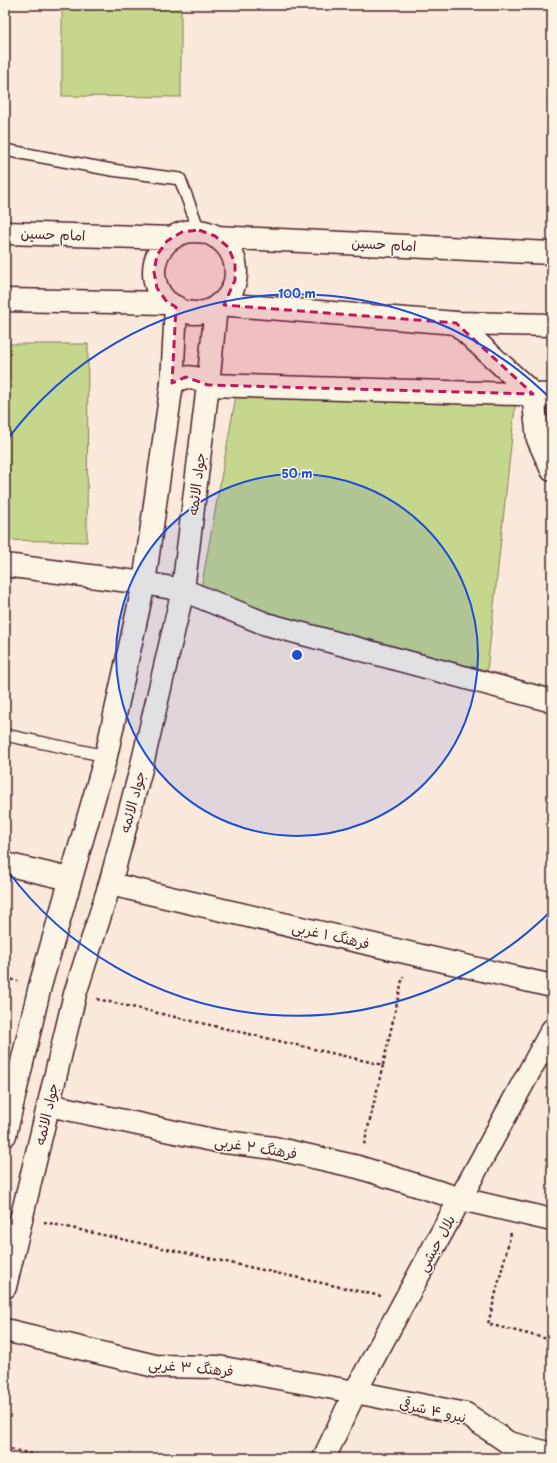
<svg xmlns="http://www.w3.org/2000/svg" width="557" height="1463" font-family="'Playpen Sans','Playpen Sans Arabic',sans-serif">
	<rect width="100%" height="100%" fill="#fbe9db"/>
	<filter id="ink" filterUnits="userSpaceOnUse"><feTurbulence type="fractalNoise" baseFrequency=".025" numOctaves="2"/><feDisplacementMap in="SourceGraphic" scale="8" xChannelSelector="R" yChannelSelector="G"/><feConvolveMatrix kernelMatrix="1 2 1 2 8 2 1 2 1" color-interpolation-filters="sRGB"/></filter>
	<g filter="url(#ink)">
		<path fill="#c5d78c" stroke="#887b5c" d="M62 5H181V97L62 96Z
			M5 344H88L87 542 5 540Z
			M239 379 516 398 487 671 198 605Z"/>
		<g fill="none" stroke-linecap="round" stroke-linejoin="round">
			<g stroke="#4a1f2b" stroke-width="14">
				<path id="service" d="M5 150 112 170 180 179 199 230
					M5 735 106 756"/>
			</g>
			<g stroke="#4a1f2b" stroke-width="25">
				<path id="minor" d="M456 323 533 394 538 439 552 470
					M172 383C185 375 196 375 208 385L552 395
					M5 565 144 583 183 590 266 624 552 701
					M5 864 70 879
					M110 884 552 986
					M49 1105 217 1141 274 1148 358 1167 461 1199 552 1220
					M5 1330 155 1366 218 1367 355 1392 466 1414 509 1443 552 1454
					M324 1458 355 1392 552 1030"/>
			</g>
			<g stroke="#4a1f2b" stroke-width="25">
				<path id="tertiary" d="M5 1135 40 986 106 756 144 583 172 383 176 307
					M5 1287 75 994 110 884 141 769 183 590 208 385 216 307"/>
			</g>
			<g stroke="#4a1f2b" stroke-width="25">
				<path id="secondary" d="M154 272a41 41 0 1 1 82 0a41 41 0 1 1-82 0Z
					M5 233 173 238
					M216 237 552 253
					M5 300 169 303
					M219 304 456 323 552 325"/>
			</g>
			<path stroke="#4a1f2b" stroke-width="2.5" stroke-dasharray="3 3" stroke-linecap="butt" d="M5 978 18 981
				M97 999 383 1065 364 1145
				M383 1065 403 976
				M44 1222 381 1296
				M511 1233 488 1324 552 1340
				M5 1448 49 1458"/>
			<use href="#service" stroke="#fcf5e5" stroke-width="11"/>
			<use href="#minor" stroke="#fcf5e5" stroke-width="22"/>
			<use href="#tertiary" stroke="#fcf5e5" stroke-width="22"/>
			<use href="#secondary" stroke="#fcf5e5" stroke-width="22"/>
		</g>
	</g>
	<path fill="#c2185b" fill-opacity="0.2" stroke="#c2185b" stroke-width="3" stroke-dasharray="8 5" stroke-linejoin="round" d="M199 230 215 236 228 247 235 263V280L224 305 456 323 533 394 208 385 186 377 172 383 176 307 167 302 157 288 154 272 157 255 167 241 182 232Z"/>
	<circle cx="297" cy="655" r="181" fill="#1d4ed8" fill-opacity=".12"/>
	<g fill="none" stroke="#1d4ed8" stroke-width="2">
		<circle cx="297" cy="655" r="181"/>
		<path d="M550 912A361 361 0 0 1 7 870M7 440A361 361 0 0 1 550 398"/>
	</g>
	<g text-anchor="middle" dominant-baseline="central" stroke-width="3" stroke-linejoin="round" paint-order="stroke">
		<g font-size="14" fill="#4a1f2b" stroke="#fcf5e5">
			<text transform="translate(53 234) rotate(2)">امام حسین</text>
			<text transform="translate(384 244) rotate(3)">امام حسین</text>
			<text transform="translate(196 484) rotate(-83)">جواد الائمه</text>
			<text transform="translate(132 802) rotate(-75)">جواد الائمه</text>
			<text transform="translate(331 935) rotate(13)">فرهنگ ۱ غربی</text>
			<text transform="translate(46 1114) rotate(-77)">جواد الائمه</text>
			<text transform="translate(256 1147) rotate(9)">فرهنگ ۲ غربی</text>
			<text transform="translate(436 1243) rotate(-61)">بلال حبشی</text>
			<text transform="translate(191 1367) rotate(5)">فرهنگ ۳ غربی</text>
			<text transform="translate(433 1410) rotate(13)">نیرو ۴ شرقی</text>
		</g>
	</g>
	<circle cx="297" cy="655" r="6" fill="#1d4ed8" stroke="#fcf5e5" stroke-width="2"/>
	<g font-size="12" text-anchor="middle" font-weight="bold" fill="#1d4ed8" stroke="#fcf5e5" stroke-width="3" stroke-linejoin="round" paint-order="stroke">
		<text x="297" y="298">100 m</text>
		<text x="297" y="478">50 m</text>
	</g>
	<rect width="557" height="1463" fill="none" stroke="#fcf5e5" stroke-width="20"/>
	<rect x="10" y="10" width="537" height="1443" fill="none" stroke="#4a1f2b" stroke-width="1.5" filter="url(#ink)"/>
</svg>
